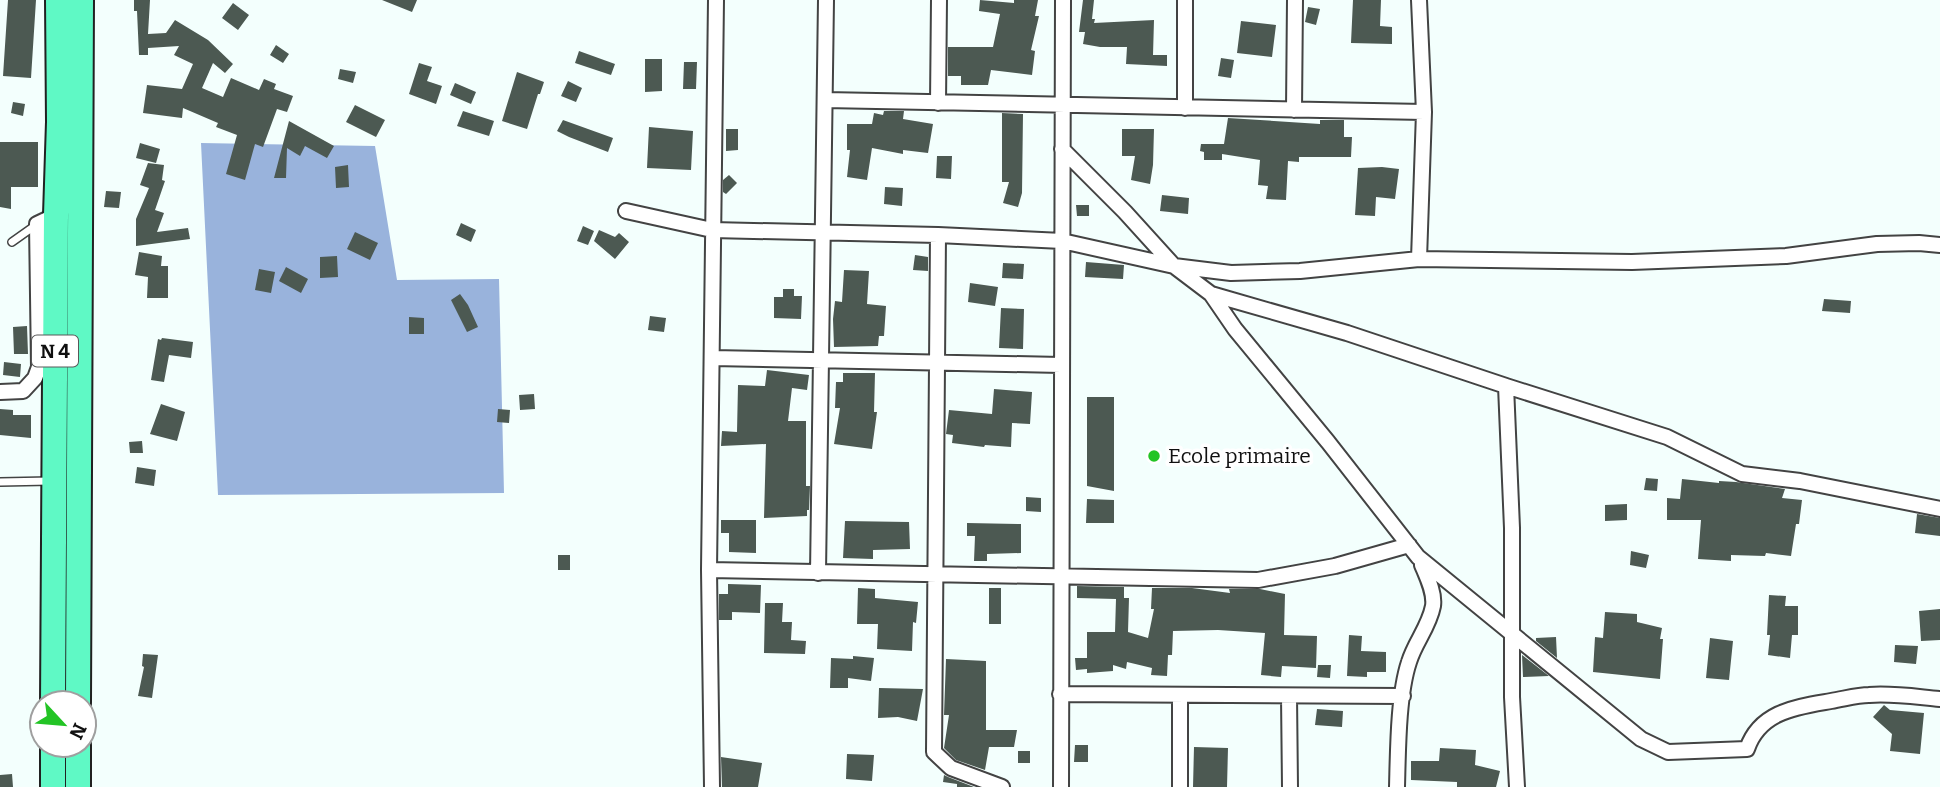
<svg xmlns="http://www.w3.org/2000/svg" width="1940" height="787" font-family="Bitter,serif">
	<rect width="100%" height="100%" fill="#f3fffd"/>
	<path fill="#99b3dc" d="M201 143 375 146 397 280 499 279 504 493 218 495Z"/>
	<path fill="#4c5952" d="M8 0H36L31 78 3 76Z
		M134 0H150L148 34 166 33 175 20 208 40 233 64 225 73 213 63 202 88 223 97 231 78 259 90 264 79 276 84 274 89 293 96 287 112 277 109 263 147 255 144 245 180 226 174 237 135 216 127 218 123 183 108 182 118 143 113 147 85 182 89 193 64 174 55 179 46 148 48V55H139L137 11H134Z
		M382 0H417L412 12Z
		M980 0 1014 3V0H1038L1035 16H1039L1031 50 1035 51 1032 75 991 70 988 85H961V76H948V47H993L1000 14 979 11Z
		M1083 0H1094L1092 19H1095L1094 23 1154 20 1153 55H1167V66L1126 64 1127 47H1100L1083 44 1085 32H1079Z
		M1353 0H1381L1380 26 1392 27V44L1351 43Z
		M233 3 249 15 238 30 222 18Z
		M1308 7 1320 9 1316 25 1305 22Z
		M1241 21 1276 25 1272 57 1237 53Z
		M276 45 289 54 283 63 270 55Z
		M579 51 615 64 611 75 575 63Z
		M1221 58 1234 60 1231 78 1218 76Z
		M645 59H662V91L645 92Z
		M684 62H697L696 89H683Z
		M419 63 432 67 427 81 442 86 436 104 409 94Z
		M340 69 356 72 353 83 338 79Z
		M517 72 544 82 540 94H538L527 129 502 121Z
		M568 81 582 88 576 102 561 96Z
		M455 83 476 92 471 104 450 95Z
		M13 102 25 104 23 116 11 113Z
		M355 105 385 120 376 137 346 122Z
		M463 111 494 121 489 136 457 126Z
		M884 111H904L903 119 933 124 928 153 903 150V154L872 148 867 180 847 177 850 150H847V124H872L874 113 883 115Z
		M1002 113 1023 114 1022 193 1018 207 1003 203 1009 182H1002Z
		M1228 118 1320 124V120H1344V137H1352L1351 157H1299V162L1288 161 1286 200 1266 199 1268 186 1258 185 1260 160 1222 154V160H1204V152L1200 151 1201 144H1224Z
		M563 120 613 138 608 152 569 137 557 131Z
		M289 121 334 146 327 158 305 146 300 156 287 148 286 178H274Z
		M649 127 693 131 691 170 647 168Z
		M726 129H738V150L726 151Z
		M1122 129H1154L1153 165 1150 184 1131 180 1135 156H1122Z
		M0 142H38V187H11V209L0 207Z
		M140 143 160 149 156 163 136 158Z
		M937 156H952L951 179 936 178Z
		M148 163 164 165 162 180 165 181 155 210 164 213 157 232 188 228 190 239 136 246V219L149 188 140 185Z
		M348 165 349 187 336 188 335 167Z
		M1382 167 1399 169 1395 199 1376 197 1375 216 1355 215 1358 168Z
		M729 175 737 183 726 194 723 192V180Z
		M885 187 903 188 902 206 884 204Z
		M106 191 121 192 119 208 104 207Z
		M1162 195 1189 198 1188 214 1160 211Z
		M1076 205H1089V216H1077Z
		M461 223 476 230 471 242 456 235Z
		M583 226 594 231 588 245 577 241Z
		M599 230 615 237 619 233 629 242 615 259 594 241Z
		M355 232 378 243 370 260 347 249Z
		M139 252 162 256 161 266H168V298H147L148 277 135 275Z
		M915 255 928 257V271L913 270Z
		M337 256 338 277 320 278V257Z
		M1086 262 1124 265 1123 279 1085 277Z
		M1003 263 1024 264 1023 279 1002 278Z
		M286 267 308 279 301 293 279 281Z
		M259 269 275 272 271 293 255 290Z
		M844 270 869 271 867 304 886 306 884 336H879L878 346 834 347 833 319 835 301 842 302Z
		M970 283 998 287 995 306 968 302Z
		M783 289H794V296H802L801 319 774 318V297H783Z
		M460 294 468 305 478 327 467 332 451 300Z
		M1824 299 1851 301 1850 313 1822 311Z
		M1001 308 1024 309 1023 349 999 348Z
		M650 316 666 318 664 332 648 330Z
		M409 317 424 318V334H409Z
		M27 326 28 354H14L13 327Z
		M162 338 193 342 191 358 169 355 164 382 151 380 158 339 161 340Z
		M4 362 21 364 20 377 3 375Z
		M767 370 809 375 807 390 792 388 788 421H806V486H810L809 510H807V516L764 518 766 444 721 446 722 431 737 432 738 385 765 386Z
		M843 373H875L874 412H877L872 449 834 444 840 408H835L836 382H843Z
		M994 389 1032 392 1030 424 1012 423 1011 447 985 445 984 447 952 443 953 435 946 434 949 410 992 414Z
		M534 394 535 409 520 410 519 395Z
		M1087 397H1114V491L1087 486Z
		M161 404 185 412 177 441 150 434Z
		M0 409 13 410V415H31V438L0 435Z
		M498 409 510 410 509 423 497 422Z
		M142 441 143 453H130L129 442Z
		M137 467 156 470 154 486 135 483Z
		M1646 478 1658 479 1657 491 1644 490Z
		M1682 479 1719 483V481L1736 482 1785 489 1782 498 1802 500 1799 524H1796L1791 556 1766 553 1765 556 1731 555V561L1698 559 1701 520H1667V498L1680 499Z
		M1026 497 1041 498V512L1026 511Z
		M1087 499 1114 500V523H1086Z
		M1627 504V520L1605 521V505Z
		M1917 514 1940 518V536L1915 533Z
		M721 520H756V553L729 552V533H721Z
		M845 521 909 522 910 549 873 550V559L843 558Z
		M967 523 1021 524V553L987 554V561H974L975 536H967Z
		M1631 551 1649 555 1646 568 1630 565Z
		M558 555H570V570H558Z
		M728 584 761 585 760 613 732 612V620H719V594H728Z
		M1077 586 1124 587V598H1129L1128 632 1148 638 1154 609H1151L1152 588H1192L1230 593 1229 589H1260L1285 594 1284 635 1317 636 1316 668 1282 666 1281 677 1261 675 1265 633 1218 630 1173 631 1172 655H1168L1167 676 1151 675 1152 668 1127 662 1126 669 1113 665V671L1087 673V669L1076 670 1075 658H1087V632H1115L1116 599 1077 598Z
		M858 588 875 589V598L918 602 916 623 913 622 912 651 877 649 878 624H857Z
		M989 588H1001V624H989Z
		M1769 595 1786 596 1785 606H1798V635H1792L1790 658 1768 655 1770 635H1767Z
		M765 603H783L782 622H792L791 640 806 641 805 654 764 653Z
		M1940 609V640L1921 641 1919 611Z
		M1605 612 1637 614V622L1662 628 1660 639H1663L1660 679 1593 672 1595 637 1603 638Z
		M1349 635 1362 636 1361 651 1386 652V672H1367V677L1347 676Z
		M1556 637 1557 658 1536 641V638Z
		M1710 638 1733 641 1729 680 1706 678Z
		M1895 645 1918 646 1916 664 1894 662Z
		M143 654 158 655 152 698 138 696 144 667 142 666Z
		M1522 655 1549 676 1523 677Z
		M853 656 874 658 871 681 848 678V688H830L831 658 853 659Z
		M946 659 986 661V730H1017L1014 747H989L985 770 956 760 944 748 949 715H944Z
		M1318 665H1331L1330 678 1317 677Z
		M879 688 923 689 917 721 898 717 878 718Z
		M1884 705 1890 710 1924 713 1920 754 1890 751 1892 734 1873 717Z
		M1317 709 1343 711 1342 727 1315 725Z
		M1075 745H1088V762H1074Z
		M1194 747 1228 748 1227 787H1193Z
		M1440 748 1476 750 1475 765 1500 771 1496 787H1457V782L1411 780V761H1439Z
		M1018 751H1030V763H1018Z
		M847 754 874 755 872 781 846 779Z
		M721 757 762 763 758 787H722Z
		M12 774 13 787H0V775Z
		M944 775 948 777 974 787H957V784L943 782Z"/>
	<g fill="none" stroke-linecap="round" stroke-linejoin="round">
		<g stroke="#434343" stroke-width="10">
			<path id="service" d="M12 242 36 225
				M0 482 50 481"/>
		</g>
		<g stroke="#434343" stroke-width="18">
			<path id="minor" d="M825 100 1424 112
				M938 103 939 0
				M1185 108V0
				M1294 110 1295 0
				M1062 149 1125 212 1174 266 1211 294 1235 329 1328 442 1418 557 1641 739 1668 752 1747 749C1760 711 1797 707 1831 701 1844 699 1857 695 1869 695 1892 693 1917 697 1940 699
				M626 211 712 230 938 235 1062 241 1174 266 1231 273 1300 271 1419 259 1632 262 1786 256 1877 244 1919 243 1940 245
				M938 235 934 752 951 768 1002 787
				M1419 259 1424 112 1419 0
				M1211 294 1347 333 1506 386 1512 528V697L1517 787
				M712 358 1061 365
				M1506 386 1667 437 1742 474 1800 481 1940 509
				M0 392 23 391 35 378 39 367 37 224 56 215
				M709 570 1258 580 1335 566 1409 545
				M818 573 826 0
				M1060 694 1403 696
				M1180 695V787
				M1289 696 1290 787
				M712 787 709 570 716 0
				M1061 787 1063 0
				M1397 787C1398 751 1398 695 1409 662 1415 642 1429 627 1433 606 1435 593 1427 577 1422 565"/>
		</g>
		<g stroke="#212121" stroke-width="28">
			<path id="trunk" d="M53 703 56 215 59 122 58 0
				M78 703 81 0
				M53 787V745
				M78 787V745"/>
		</g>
		<use href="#service" stroke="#fff" stroke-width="7"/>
		<use href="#minor" stroke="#fff" stroke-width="14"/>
		<use href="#trunk" stroke="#5ff9c5" stroke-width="24"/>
	</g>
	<circle fill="#23c425" stroke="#fff" stroke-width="2.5" cx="1154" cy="456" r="7"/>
	<g text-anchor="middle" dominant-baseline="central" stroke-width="7" stroke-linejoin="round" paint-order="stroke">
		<rect fill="#fff" stroke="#585858" stroke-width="2" x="32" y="335.5" width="46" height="31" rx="5"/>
		<g font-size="19" font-weight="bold" fill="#101010">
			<text x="55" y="351">N 4</text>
		</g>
		<g font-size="21" fill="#101010" stroke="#fff" text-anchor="start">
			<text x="1168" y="456">Ecole primaire</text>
		</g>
	</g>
	<g transform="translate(63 724) rotate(116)"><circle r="33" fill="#ffffff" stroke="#9f9f9f" stroke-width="2"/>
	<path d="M0-5L12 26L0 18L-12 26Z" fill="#23c425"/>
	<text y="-10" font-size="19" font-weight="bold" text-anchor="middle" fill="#101010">N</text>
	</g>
</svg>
